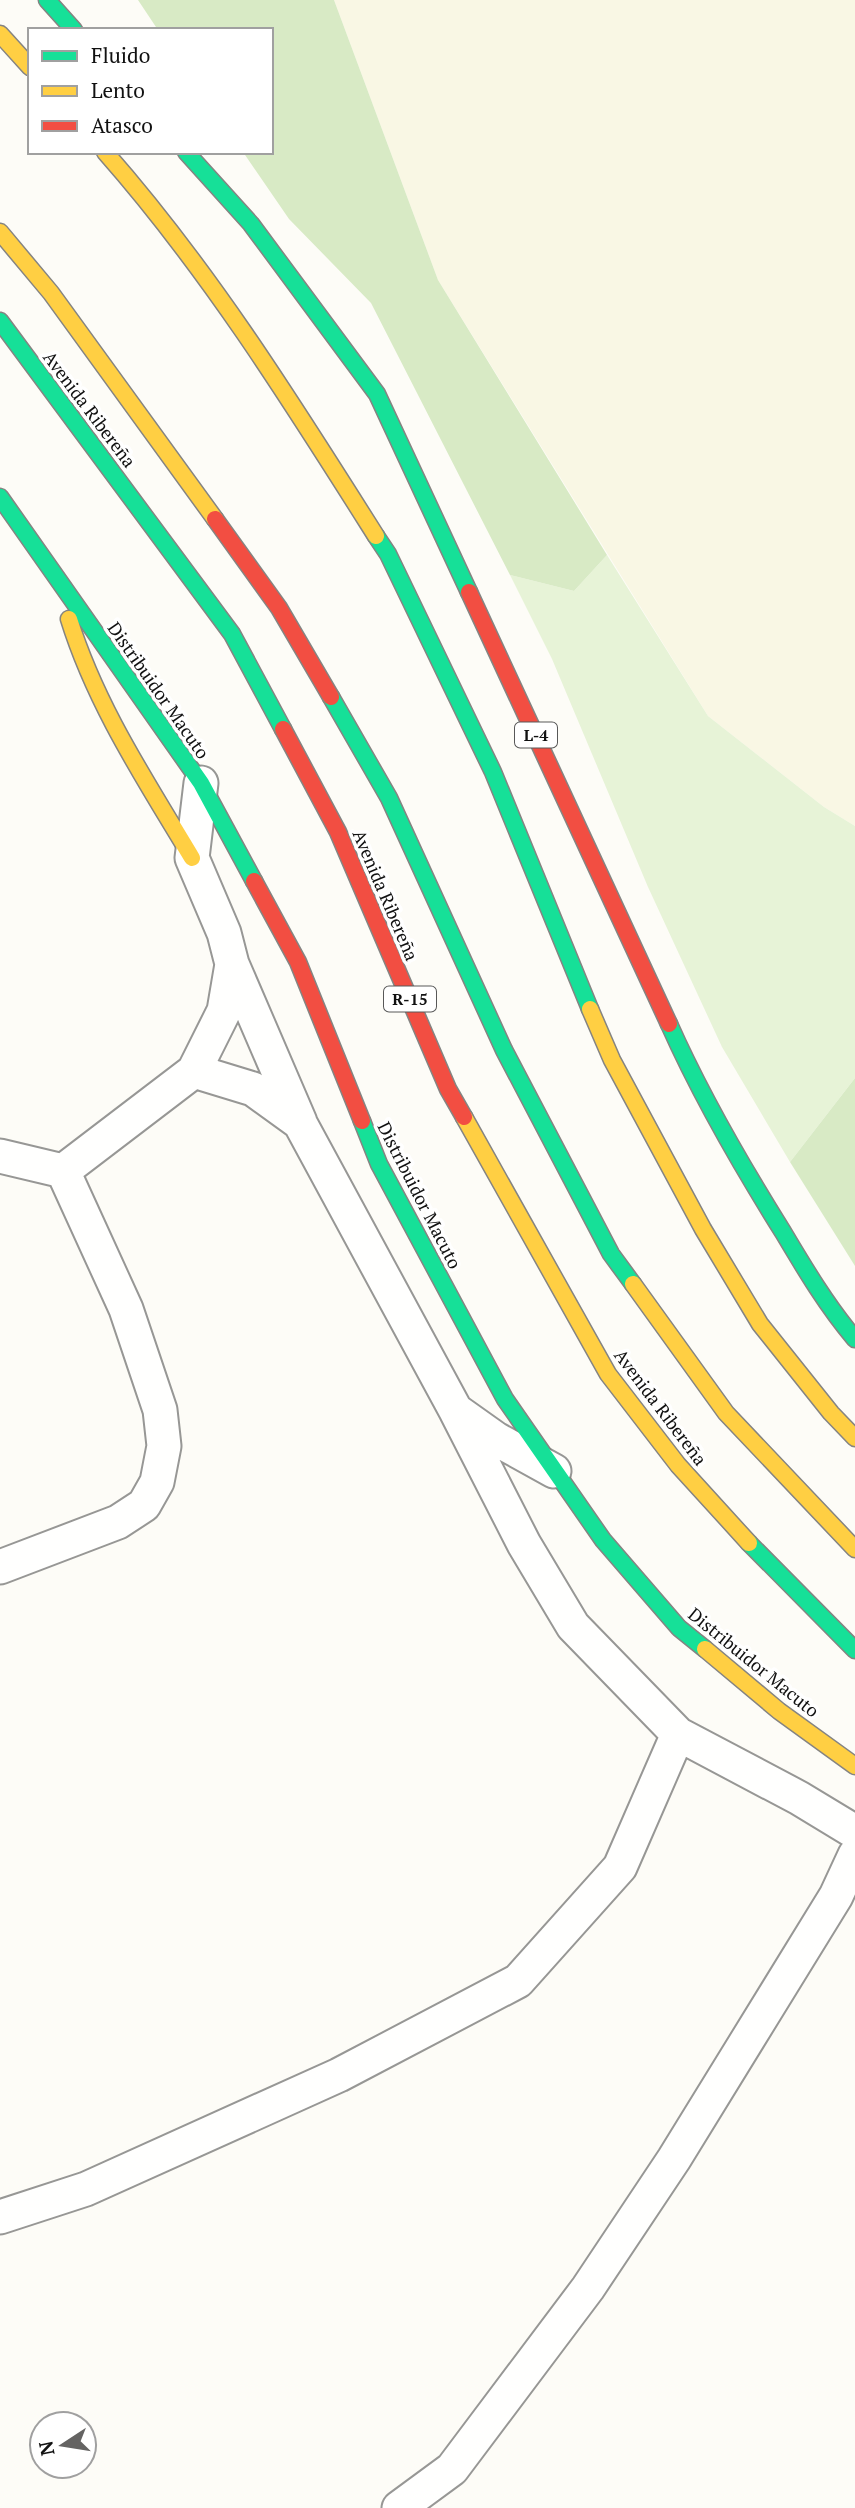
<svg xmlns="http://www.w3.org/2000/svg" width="855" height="2508" font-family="'PT Serif',serif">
	<rect width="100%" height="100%" fill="#fdfcf7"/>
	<path fill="#f9f7e4" d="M334 0H855V826L824 807 708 716 438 280Z"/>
	<path fill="#e7f3d7" d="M607 555 708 716 824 807 855 826V1078L790 1162 722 1047 648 887 552 659 510 575 574 591Z"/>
	<path fill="#d8eac5" d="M138 0H334L438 280 607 555 574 591 510 575 371 303 289 219 243 152H271V30H158Z
		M855 1078V1266L790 1162Z"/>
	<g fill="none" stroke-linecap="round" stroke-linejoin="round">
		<g stroke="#979795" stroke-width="37">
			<path id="street" d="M232 964 300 1122
				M194 1071 253 1089 300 1123 456 1411 524 1544 573 1626 678 1734 799 1798 855 1832
				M0 1156 63 1171
				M458 1412 496 1439 554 1471
				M0 1567 118 1522 144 1505 157 1482 164 1446 160 1410 126 1309 63 1171 194 1071 224 1011 232 964 224 933 192 858 201 783
				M0 2217 86 2189 339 2075 518 1981 620 1867 678 1734
				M399 2508 452 2469 588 2288 674 2159 836 1896 855 1855"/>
		</g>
		<g stroke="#858482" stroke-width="19">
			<path id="fast" d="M47 0 74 30
				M186 152 251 224 377 394 469 592
				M0 321 232 634 283 729
				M0 497 201 783 254 881
				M376 536 388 554 493 772 590 1009
				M331 697 389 798 504 1050 611 1254 633 1284
				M669 1024C701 1096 741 1165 783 1232 805 1269 827 1306 855 1339
				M362 1121 379 1164 505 1399 603 1540 679 1628 705 1649
				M749 1543 855 1650"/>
		</g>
		<g stroke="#858482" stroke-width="19">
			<path id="slow" d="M0 34 30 67
				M105 152C209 270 292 403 376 536
				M0 232 51 293 215 519
				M69 619C96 706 146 781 192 858
				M590 1009 612 1060 703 1229 760 1324 831 1413 855 1438
				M464 1117 608 1374 678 1465 749 1543
				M633 1284 726 1413 855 1549
				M705 1649 779 1711 855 1766"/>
		</g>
		<g stroke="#858482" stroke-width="19">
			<path id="jam" d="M215 519 279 608 331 697
				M469 592 669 1024
				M283 729 338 832 448 1089 464 1117
				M254 881 298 962 362 1121"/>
		</g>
		<use href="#street" stroke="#fffffe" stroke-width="33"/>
		<use href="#fast" stroke="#16e098" stroke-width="16"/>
		<use href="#slow" stroke="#ffcf43" stroke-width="16"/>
		<use href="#jam" stroke="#f24e42" stroke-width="16"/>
	</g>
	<g text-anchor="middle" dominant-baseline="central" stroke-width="7" stroke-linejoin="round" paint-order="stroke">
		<g fill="#fff" stroke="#585858" stroke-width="2">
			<rect x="515" y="722.5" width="42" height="25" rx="5"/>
			<rect x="384" y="986.5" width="52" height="25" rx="5"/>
		</g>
		<g font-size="16" font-weight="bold" fill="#111">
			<text x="536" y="735">L-4</text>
			<text x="410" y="999">R-15</text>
		</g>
		<g font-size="18" fill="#111" stroke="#fff">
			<text transform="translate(90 409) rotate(53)">Avenida Ribereña</text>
			<text transform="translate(159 690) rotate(55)">Distribuidor Macuto</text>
			<text transform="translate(386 895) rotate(67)">Avenida Ribereña</text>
			<text transform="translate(420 1195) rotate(63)">Distribuidor Macuto</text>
			<text transform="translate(661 1407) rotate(53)">Avenida Ribereña</text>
			<text transform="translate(754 1662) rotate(39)">Distribuidor Macuto</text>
		</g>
	</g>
	<rect x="28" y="28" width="245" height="126" fill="#ffffff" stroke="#a0a0a0" stroke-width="2"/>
	<rect x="42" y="51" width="35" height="10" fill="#16e098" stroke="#a0a0a0" stroke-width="2"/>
	<text x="91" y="63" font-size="21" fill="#111111">Fluido</text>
	<rect x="42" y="86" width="35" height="10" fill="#ffcf43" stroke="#a0a0a0" stroke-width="2"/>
	<text x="91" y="98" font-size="21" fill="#111111">Lento</text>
	<rect x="42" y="121" width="35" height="10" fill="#f24e42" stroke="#a0a0a0" stroke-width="2"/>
	<text x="91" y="133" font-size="21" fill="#111111">Atasco</text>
	<g transform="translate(63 2445) rotate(258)"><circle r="33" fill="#ffffff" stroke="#a0a0a0" stroke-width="2"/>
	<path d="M0-5L12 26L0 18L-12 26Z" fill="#646362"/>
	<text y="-10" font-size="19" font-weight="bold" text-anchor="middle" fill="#111111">N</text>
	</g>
</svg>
